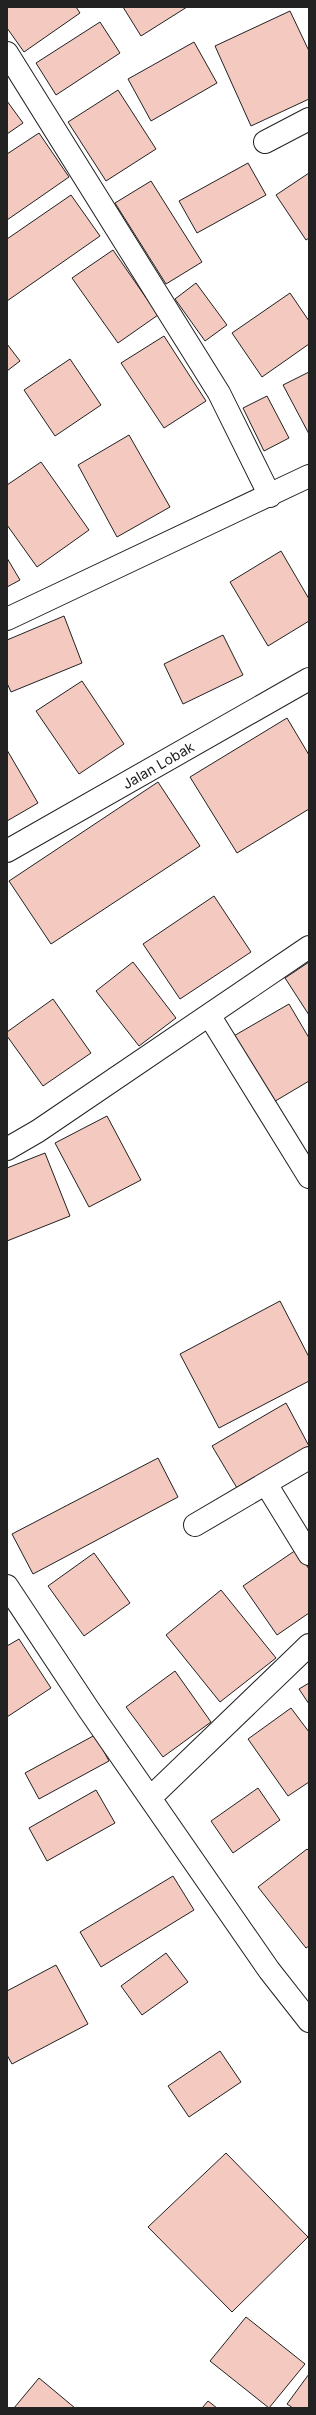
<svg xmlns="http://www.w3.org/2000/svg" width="316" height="2415" font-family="Inter,sans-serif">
	<rect width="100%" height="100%" fill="#fff"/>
	<path fill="#f3c9c0" stroke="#222" d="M7 7H76L80 13 24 52 7 28Z
		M123 7H187L141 36Z
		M290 11 309 51V99L251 126 215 46Z
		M100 22 120 53 56 95 36 63Z
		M194 42 217 83 151 121 128 79Z
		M118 90 156 149 106 181 68 122Z
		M7 101 23 123 7 134Z
		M39 133 69 177 7 220V154Z
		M248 163 266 195 197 233 179 201Z
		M309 173V238L306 240 276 195Z
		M151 181 202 262 166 284 115 203Z
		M71 195 100 236 7 301V239Z
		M113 250 158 315 118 343 72 278Z
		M196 283 227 325 205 341 175 299Z
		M290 293 309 321V344L262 377 232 333Z
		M164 336 206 401 164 428 121 363Z
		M7 344 20 361 7 371Z
		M70 359 101 405 55 436 24 390Z
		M309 372V434L283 385Z
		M267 396 289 438 264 451 243 408Z
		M129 435 170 507 117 537 78 465Z
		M41 462 89 530 37 567 7 525V485Z
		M281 551 309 599V621L268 646 230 582Z
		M7 558 20 580 7 587Z
		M64 616 82 663 11 692 7 683V640Z
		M223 635 243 675 183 704 164 664Z
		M82 681 124 744 79 774 36 711Z
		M287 718 309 755V809L237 853 190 777Z
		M7 750 38 803 7 821Z
		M158 782 200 846 51 944 9 881Z
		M214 896 251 952 180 999 143 944Z
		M133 962 176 1018 139 1046 96 991Z
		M309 962V1015L285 978Z
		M53 999 91 1053 43 1086 7 1036V1032Z
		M289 1004 309 1038V1081L272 1103 232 1037Z
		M107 1116 141 1180 89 1207 55 1143Z
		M45 1153 70 1216 7 1241V1168Z
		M280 1301 309 1357V1381L219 1428 180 1354Z
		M286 1403 309 1446 237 1488 212 1446Z
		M158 1458 178 1497 33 1574 12 1534Z
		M296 1550 309 1569V1613L277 1635 243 1586Z
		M94 1553 130 1603 84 1636 48 1586Z
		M221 1590 276 1658 220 1702 166 1635Z
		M19 1639 51 1688 7 1717V1646Z
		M175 1671 211 1722 163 1757 126 1707Z
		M309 1683V1704L299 1689Z
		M291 1708 309 1732V1782L288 1796 248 1739Z
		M95 1735 109 1761 39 1799 25 1773Z
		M258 1788 280 1820 233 1853 211 1821Z
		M96 1790 115 1823 47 1861 29 1828Z
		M307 1849 309 1851V1946L306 1948 258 1887Z
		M173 1876 194 1910 101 1967 80 1932Z
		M166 1953 188 1982 142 2015 121 1986Z
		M56 1965 88 2024 12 2064 7 2055V1991Z
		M220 2051 241 2082 189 2117 168 2086Z
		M226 2153 308 2237 232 2312 148 2227Z
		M246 2317 305 2364 269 2408 210 2361Z
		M309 2374V2408H293L287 2404Z
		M39 2378 75 2408H14Z
		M208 2401 217 2408H202Z"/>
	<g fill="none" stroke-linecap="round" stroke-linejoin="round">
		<g stroke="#222" stroke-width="24">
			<path id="minor" d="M7 53 219 393 270 496
				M265 142 309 119
				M7 619 309 476
				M7 851 309 679
				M209 1015 309 1177
				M7 1149 38 1131 309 947
				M266 1484 309 1554
				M195 1525 309 1458
				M7 1586 89 1710 269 1970 309 2021
				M150 1798 309 1645"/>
		</g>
		<use href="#minor" stroke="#fff" stroke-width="22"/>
	</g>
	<g text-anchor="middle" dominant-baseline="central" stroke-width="3" stroke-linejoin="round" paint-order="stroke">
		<g font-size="14" fill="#222" stroke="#fff">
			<text transform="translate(158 765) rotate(-30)">Jalan Lobak</text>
		</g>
	</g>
	<rect width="316" height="2415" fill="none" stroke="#222222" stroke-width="16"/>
</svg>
